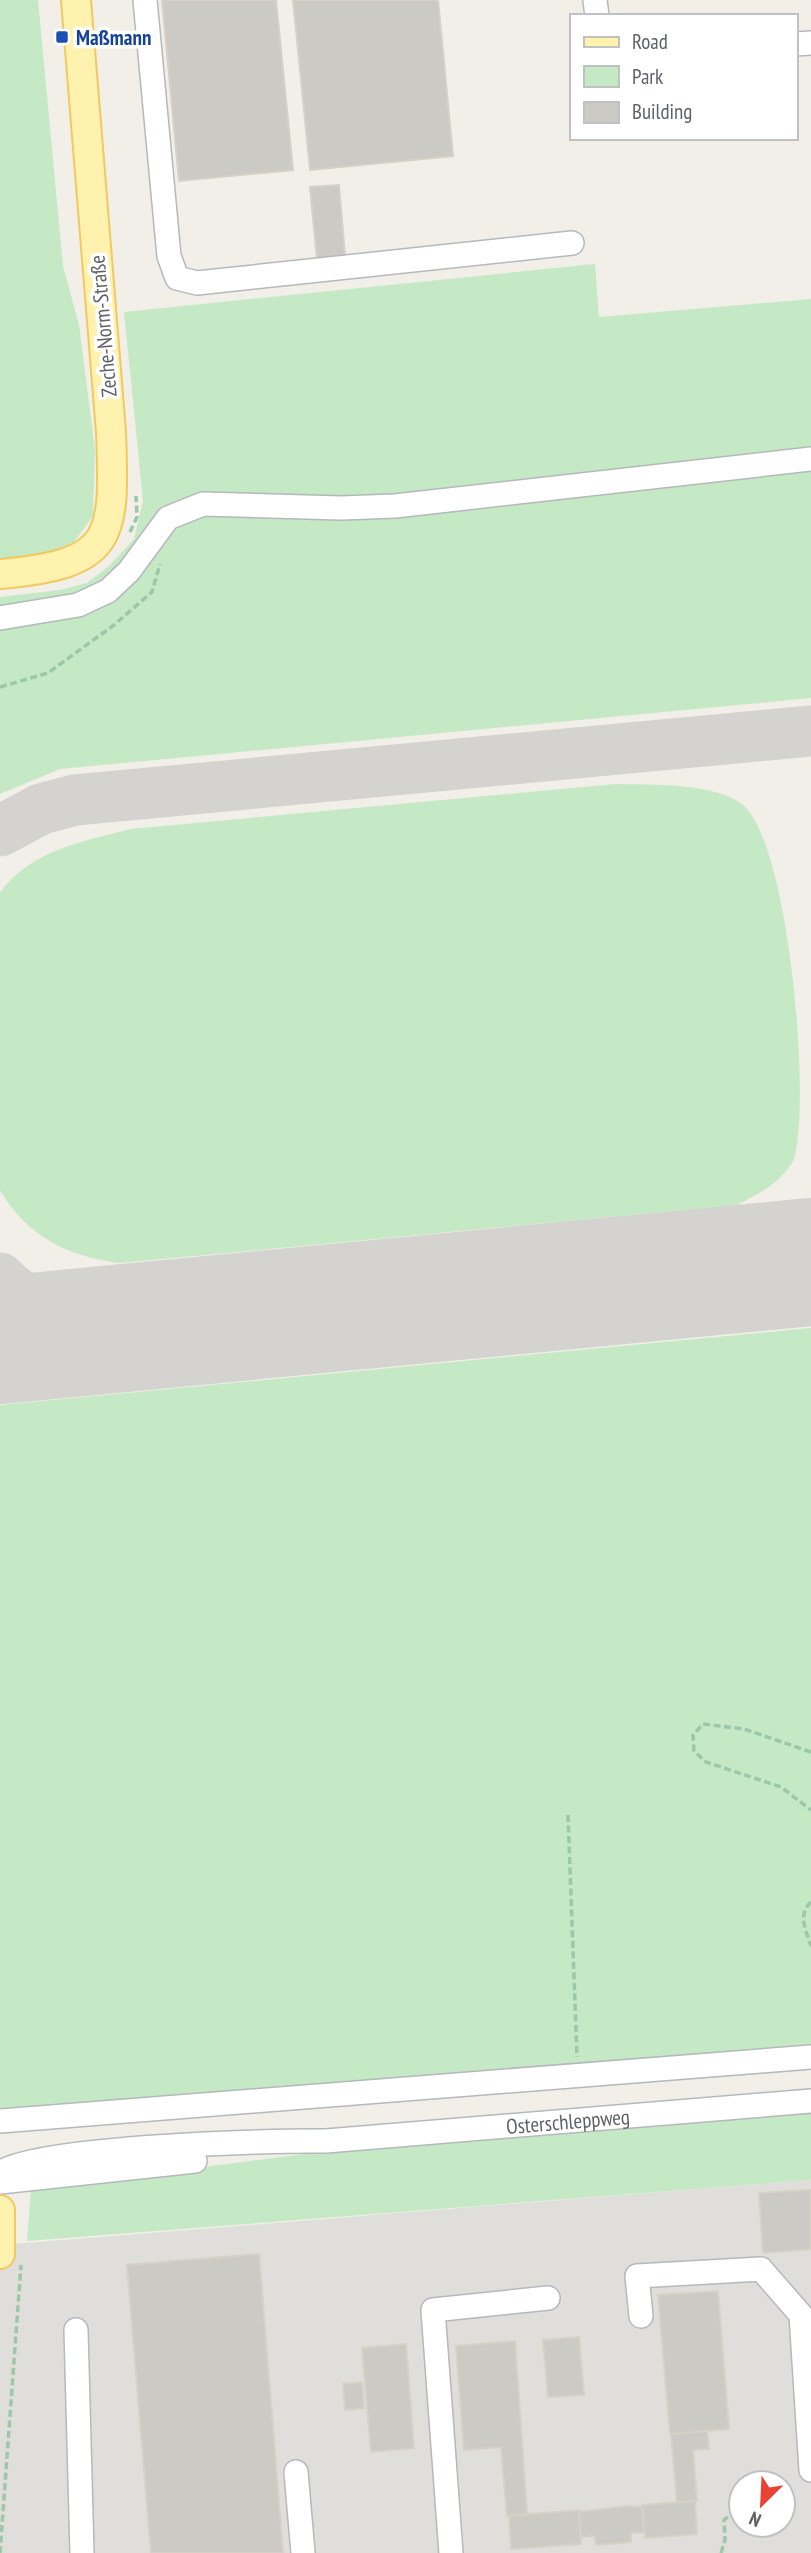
<svg xmlns="http://www.w3.org/2000/svg" width="811" height="2553" font-family="'PT Sans Narrow',sans-serif">
	<rect width="100%" height="100%" fill="#f1efe8"/>
	<path fill="#e0deda" fill-rule="evenodd" d="M811 2180V2553H0V2245ZM741 2483H783V2525H741Z"/>
	<path fill="#c5e8c5" d="M0 0H38L63 266 79 325 95 450 93 516 74 542 42 556 0 560Z
		M595 264 599 317 811 299V698L60 769 0 794V597L60 590 87 583 109 566 134 539 143 501 124 312Z
		M615 784C650 785 715 782 743 805 790 845 811 1104 794 1159 782 1182 759 1194 737 1205L120 1263C69 1257 26 1236 0 1190V893C30 850 84 841 131 829Z
		M811 1328V2070L0 2133V1405Z
		M811 2111V2180L27 2241 31 2189 367 2146Z"/>
	<g fill="none" stroke-linecap="round" stroke-linejoin="round">
		<path stroke="#d4d3d0" stroke-width="51" d="M0 831 41 809 75 800 811 731
			M0 1278C36 1316 85 1323 134 1327"/>
		<path stroke="#d4d3d0" stroke-width="128" d="M0 1340 811 1262"/>
	</g>
	<path fill="#cccac5" stroke="#d6d1c6" stroke-width="2" d="M162 0H276L293 170 179 181Z
		M293 0H438L453 156 310 170Z
		M339 185 345 256 317 259 310 187Z
		M811 2190V2249L763 2253 759 2193Z
		M259 2254 283 2553H151L127 2265Z
		M718 2291 729 2429 670 2434 658 2295Z
		M579 2337 584 2395 548 2397 543 2340Z
		M515 2341 527 2514 507 2516 501 2447 464 2450 456 2346Z
		M406 2344 414 2448 371 2452 362 2348Z
		M362 2382 364 2408 345 2410 343 2384Z
		M707 2431 709 2449 693 2450 697 2501 677 2502 671 2434Z
		M695 2501 697 2534 645 2538 642 2505Z
		M628 2506 642 2507 644 2532 631 2533V2542L596 2545 595 2536 581 2537 579 2512Z
		M579 2510 581 2544 511 2549 509 2516Z"/>
	<g fill="none" stroke-linecap="round" stroke-linejoin="round">
		<g stroke="#b5b8bc" stroke-width="26">
			<g id="minor">
				<path d="M145 0 169 256 177 278 197 283 572 243"/>
				<path d="M595 0 597 16"/>
				<path d="M795 44 811 43"/>
				<path d="M0 618 78 605 108 591 129 571 168 518 203 504 341 508 395 506 811 459"/>
				<path d="M0 2121 811 2057"/>
				<path id="s1" d="M0 2173C34 2147 272 2140 326 2141L811 2101"/>
				<path d="M0 2182 195 2161"/>
				<path d="M641 2316 637 2276 761 2269 801 2315 811 2470"/>
				<path d="M76 2330 82 2553"/>
				<path d="M296 2472 303 2553"/>
				<path d="M451 2553 433 2310 548 2298"/>
			</g>
		</g>
		<g stroke="#f2c960" stroke-width="32">
			<path id="major" d="M0 574C115 564 115 538 111 432L76 0
				M0 2210V2254"/>
		</g>
		<path stroke="#9cc7a9" stroke-width="3.5" stroke-dasharray="7 3.5" stroke-linecap="butt" d="M130 532 137 517 136 496
			M0 687 48 673 114 625 152 592 160 564
			M811 1752 744 1729 703 1724 693 1735 694 1751 706 1762 781 1787 811 1810
			M568 1815 577 2057
			M811 1902C797 1915 806 1930 811 1946
			M0 2553 21 2265
			M721 2553 725 2540 724 2520 731 2514"/>
		<use href="#minor" stroke="#fff" stroke-width="23"/>
		<use href="#major" stroke="#fff2af" stroke-width="28"/>
	</g>
	<rect fill="#1a4fb4" stroke="#fff" stroke-width="2.5" x="55" y="30" width="14" height="14" rx="3.5"/>
	<g text-anchor="middle" dominant-baseline="central" stroke-width="7" stroke-linejoin="round" paint-order="stroke">
		<g font-size="21" font-weight="bold" fill="#164399" stroke="#fff" text-anchor="start">
			<text x="76" y="37">Maßmann</text>
		</g>
		<g font-size="21" fill="#5f6368" stroke="#fff">
			<text transform="translate(103 326) rotate(-95)">Zeche-Norm-Straße</text>
			<text stroke="none"><textPath href="#s1" startOffset="572">Osterschleppweg</textPath></text>
		</g>
	</g>
	<rect x="570" y="14" width="228" height="126" fill="#ffffff" stroke="#bfc1c3" stroke-width="2"/>
	<rect x="584" y="37" width="35" height="10" fill="#fff2af" stroke="#bfc1c3" stroke-width="2"/>
	<text x="632" y="49" font-size="21" fill="#5f6368">Road</text>
	<rect x="584" y="66" width="35" height="21" fill="#c5e8c5" stroke="#bfc1c3" stroke-width="2"/>
	<text x="632" y="84" font-size="21" fill="#5f6368">Park</text>
	<rect x="584" y="102" width="35" height="21" fill="#cccac5" stroke="#bfc1c3" stroke-width="2"/>
	<text x="632" y="119" font-size="21" fill="#5f6368">Building</text>
	<g transform="translate(762 2504) rotate(204)"><circle r="33" fill="#ffffff" stroke="#bfc1c3" stroke-width="2"/>
	<path d="M0-5L12 26L0 18L-12 26Z" fill="#ea4335"/>
	<text y="-10" font-size="19" font-weight="bold" text-anchor="middle" fill="#5f6368">N</text>
	</g>
</svg>
